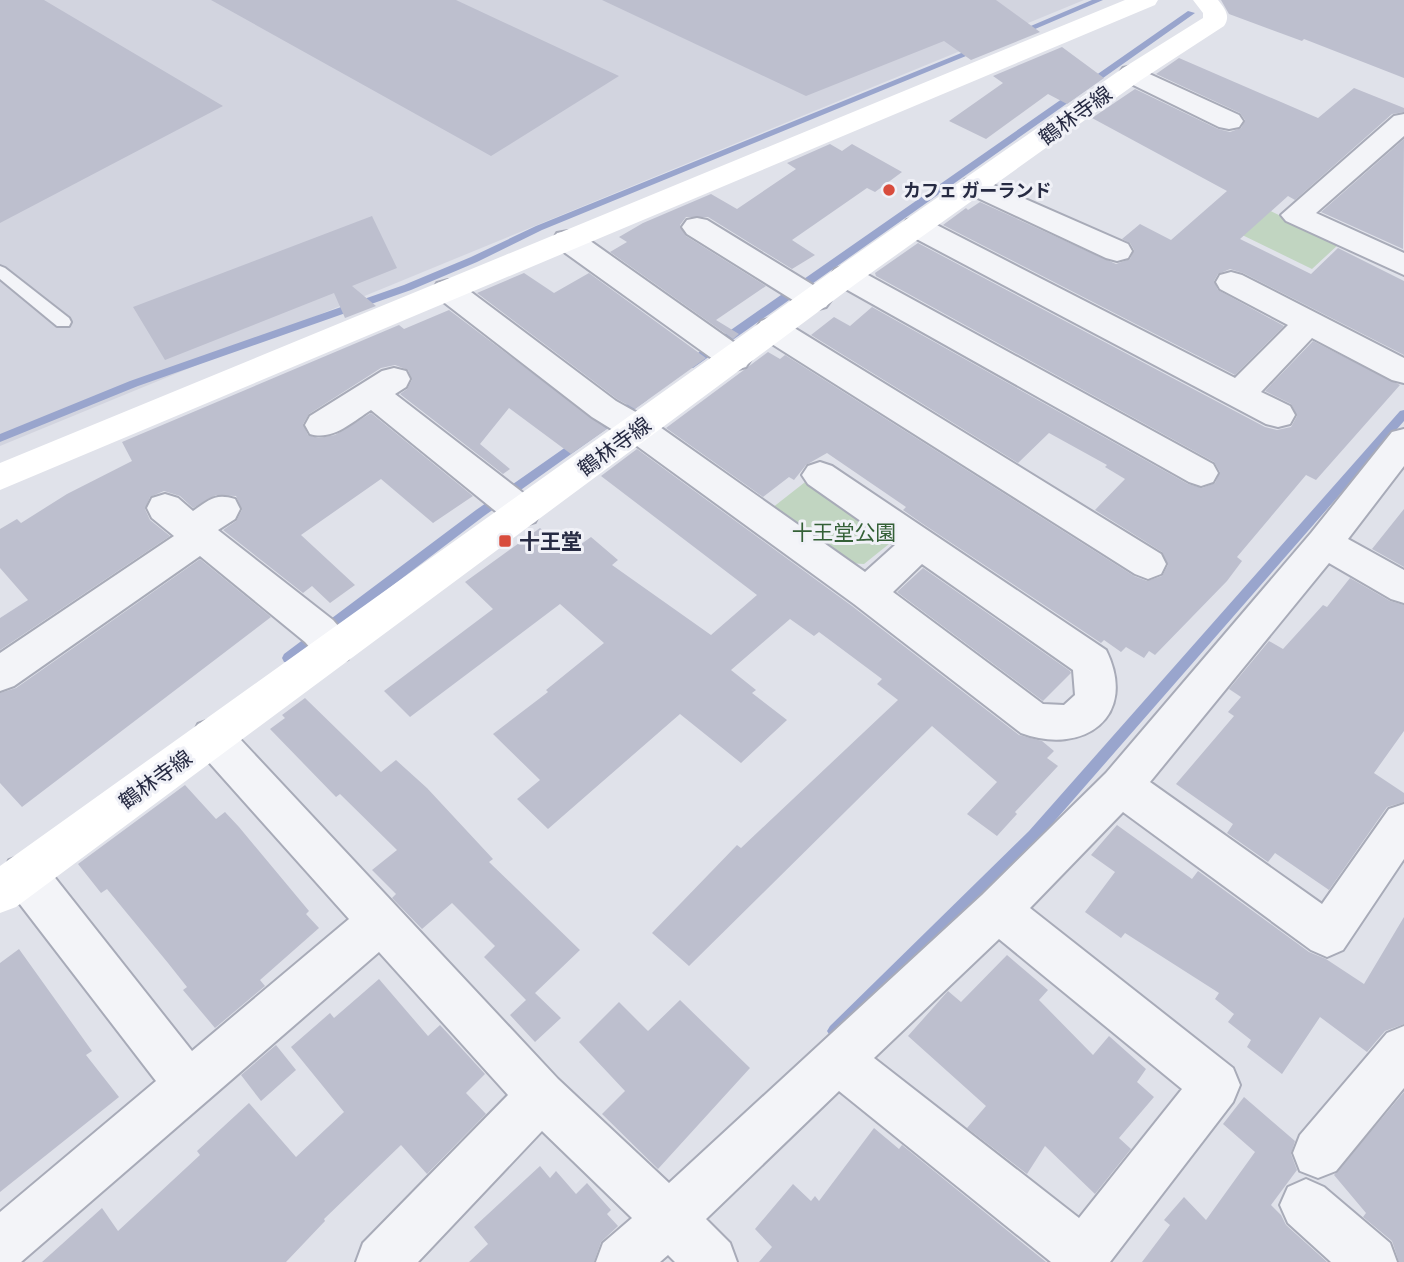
<svg xmlns="http://www.w3.org/2000/svg" width="1404" height="1262" font-family="'Golos Text','Noto Sans JP',sans-serif">
	<rect width="100%" height="100%" fill="#e0e2ea"/>
	<path fill="#d2d4df" d="M0 0H1084L0 446Z"/>
	<path fill="#c1d5c1" d="M1262 207 1339 244 1312 269 1234 231Z
		M809 479 885 532 889 544 864 564 848 563 772 508Z"/>
	<g fill="none" stroke-linecap="round" stroke-linejoin="round">
		<path fill="#99a5cd" fill-rule="evenodd" d="M1092 0H1103L1021 35 1014 33Z
			M1188 11 1195 13 693 368H685V362Z
			M976 47 983 49 542 230 477 262 411 290 138 386 0 442V434L130 381 404 285 471 257 536 226Z
			M643 393 647 394 648 397 647 400 484 516 292 662H284L282 658 284 654 476 510Z
			M1404 410V421L1039 839 840 1036 835 1039 830 1036 827 1031 830 1026 1029 831 1400 411Z"/>
	</g>
	<path fill="#bdbfce" d="M0 0H44L223 106 0 223Z
		M211 0H456L619 76 491 156Z
		M602 0H996L1040 32 971 60 944 41 806 96Z
		M1221 0H1404V78L1304 39 1302 41 1229 14Z
		M1062 47 1104 78 1067 104 1048 94 986 139 949 121 1003 83 993 76Z
		M1179 58 1318 118 1354 88 1404 108V112L1392 114 1295 200 1288 196 1240 239 1311 274 1338 248 1404 281V355L1243 273 1230 269 1218 274 1214 281 1218 290 1284 326 1235 375 943 225 966 208 968 210 980 202 1116 264 1130 259 1134 250 1130 243 1122 239 1140 224 1171 240 1227 191 1092 118 1135 89 1218 129 1230 132 1241 128 1245 120 1240 113 1156 74Z
		M1404 139 1403 249 1321 212Z
		M830 144 842 151 852 144 902 172 875 192 867 188 792 240 815 255 792 269 708 217H686L680 225 686 236 766 286 716 320 739 334 733 339 610 252 627 242 619 237 643 223 711 194 737 209 796 169 787 163Z
		M372 216 397 268 352 286 376 306 345 318 334 293 165 360 133 307Z
		M918 243 1265 427 1277 430 1291 427 1297 416 1291 404 1265 391 1313 341 1400 385 1316 480 1306 475 1237 557 1242 561 1227 581 1155 655 1149 651 1144 658 1126 647 1121 652 1104 640 1101 643 920 522 903 510 906 507 827 453 806 465 794 480 789 477 763 497 666 428 768 352 780 359 785 355 1134 576 1147 581 1162 576 1168 565 1162 552 1095 510 1125 479 1105 467 1107 465 1049 433 1018 463 811 335 834 317 850 326 872 307 1188 484 1202 488 1215 483 1220 472 1214 462 876 276 875 273Z
		M524 273 554 293 589 273 706 358 635 409 617 399 477 293Z
		M449 310 607 429 571 454 509 408 480 444 510 469 503 474 400 394 407 389 412 380 408 370 395 365 381 368 309 414 303 424 308 435 319 438 335 435 371 413 473 496 433 523 381 479 301 535 355 585 330 603 312 586 303 593 223 530 236 521 242 510 236 496 216 495 193 508 180 496 164 491 150 497 145 509 150 520 170 536 0 650V618L28 600 0 568V529L17 519 21 523 67 494 132 461 122 442 399 325 404 329Z
		M637 449 852 606 1019 735 1042 741 1054 751 1047 758 1058 766 1015 812 1017 814 997 836 967 814 997 782 932 726 689 966 652 933 737 845 741 848 898 700 877 684 882 679 819 632 814 636 790 619 731 670 756 690 752 693 787 720 741 763 680 714 548 829 517 799 540 780 493 734 548 692 546 690 604 643 560 604 410 717 384 691 493 609 465 582 540 528 570 552 591 537 618 560 612 565 711 635 757 595 601 476Z
		M1404 509V567L1372 549Z
		M200 559 271 617 22 807 0 783V693L16 688Z
		M923 568 1070 671 1071 673 1043 701 897 592Z
		M1350 578 1390 601 1404 605V731L1374 773 1404 793V802L1387 807 1329 890 1275 853 1268 862 1227 833 1233 824 1176 784 1234 716 1228 712 1241 697 1229 689 1269 641 1283 649 1323 605 1327 607Z
		M305 698 381 772 396 760 427 788 493 859 489 862 580 950 535 993 561 1018 535 1042 510 1015 526 1000 484 957 495 946 452 903 422 929 392 898 396 894 372 870 397 850 340 794 336 797 270 729 285 718 282 715Z
		M185 785 216 819 225 812 239 827 309 911 306 914 319 928 260 980 265 986 215 1028 183 990 187 987 168 963 107 889 101 893 78 864Z
		M1117 825 1192 879 1198 871 1309 952 1326 959 1364 984 1404 917V1024L1385 1031 1367 1052 1320 1017 1282 1074 1247 1047 1251 1040 1228 1022 1234 1014 1215 999 1219 993 1125 933 1121 938 1085 912 1115 872 1091 855Z
		M19 949 92 1051 86 1055 119 1097 0 1192V963Z
		M1007 955 1048 990 1039 1000 1093 1055 1109 1036 1146 1069 1137 1082 1154 1097 1119 1138 1131 1149 1095 1194 1045 1146 1027 1174 967 1128 986 1106 908 1036 948 991 961 1002Z
		M379 979 428 1036 440 1025 485 1074 466 1093 486 1114 427 1174 401 1145 324 1219 325 1221 286 1262H42L102 1208 118 1231 200 1155 197 1151 249 1103 296 1157 344 1112 291 1047 330 1013 334 1018Z
		M680 1000 750 1068 658 1169 602 1114 625 1091 579 1042 619 1002 648 1031Z
		M276 1045 296 1070 261 1101 241 1075Z
		M1404 1092V1262H1399L1392 1241 1363 1217 1366 1213 1334 1175Z
		M1244 1097 1295 1141 1291 1154 1297 1170 1271 1205 1281 1215 1286 1225 1327 1262H1142L1170 1225 1164 1220 1184 1197 1206 1220 1255 1152 1223 1124Z
		M874 1128 899 1149 902 1145 1046 1262H759L772 1247 755 1229 793 1184 811 1201 815 1196 819 1201Z
		M540 1166 550 1178 556 1171 576 1194 587 1183 611 1210 607 1214 618 1226 601 1242 594 1262H469L488 1244 474 1227Z"/>
	<g fill="none" stroke-linecap="round" stroke-linejoin="round">
		<g stroke="#a8abb8" stroke-width="4">
			<path id="lane" d="M0 266 5 268 69 318 71 322 69 326H57L0 279Z"/>
		</g>
		<g stroke="#a8abb8" stroke-width="4">
			<path id="street" d="M1132 66 1239 115 1243 121 1239 127 1229 129 1219 127 1123 80 1119 74 1123 68Z
				M1404 114V136L1316 213 1404 253V275L1286 221 1281 215 1394 116Z
				M975 177 1128 244 1132 251 1128 258 1117 261 1106 258 965 192 961 186 965 180Z
				M697 218 707 220 826 293 831 300 826 307 815 310 804 307 687 234 682 227 687 220Z
				M917 218 927 220 1235 378 1288 325 1220 289 1216 282 1220 275 1231 272 1242 275 1404 358V383L1392 380 1312 338 1261 392 1290 406 1295 415 1290 424 1278 427 1266 424 907 234 902 227 907 220Z
				M568 231 579 233 746 351 751 359 746 367 735 370 724 367 557 247 553 240 557 233Z
				M846 266 857 269 1213 464 1218 473 1213 482 1201 486 1189 482 835 283 831 276 835 269Z
				M448 280 459 283 616 401 650 420 865 572 895 545 808 484 802 475 808 466 820 462 832 466 1106 650C1139 717 1083 756 1021 733L854 604 626 438 592 417 437 297 433 290 437 283ZM922 564 1073 670 1075 695 1064 705 1043 704 893 592Z
				M772 318 783 321 1161 554 1166 564 1161 574 1148 579 1135 574 761 337 756 329 761 321Z
				M394 368 406 371 410 379 406 387 395 394 535 502 540 512 535 522 522 526 509 522 371 410C352 422 333 441 310 434L305 425 310 416 382 371Z
				M1404 429V466L1348 539 1404 570V603L1391 599 1329 563 1150 782 1322 904 1389 809 1404 804V859L1343 950 1327 957 1311 950 1123 812 1030 908 1233 1068 1240 1085 1233 1102 1110 1262H1051L839 1091 706 1219 730 1243 737 1262H675L668 1255 660 1262H596L603 1243 632 1218 542 1131 418 1262H356L363 1243 508 1095 379 952 21 1262H0V1212L156 1081 9 890 3 875 9 860 25 854 41 860 192 1051 349 919 198 750 192 737 198 724 212 719 226 724 558 1079 669 1183 982 895 1106 773 1311 533 1392 432ZM999 939 1182 1089 1079 1218 874 1058Z
				M165 494 178 498 193 511C209 500 215 493 235 499L240 509 235 519 218 530 333 620 348 637 353 648 348 659 334 664 320 659 305 642 200 556 14 686 0 691V653L174 536 152 518 147 508 152 498Z
				M1404 1026V1088L1336 1171 1318 1178 1300 1171 1293 1153 1300 1135 1387 1033Z
				M1306 1179 1324 1187 1390 1243 1397 1262H1331L1288 1223 1280 1205 1288 1187Z"/>
		</g>
		<use href="#lane" fill="#f3f4f8" fill-rule="evenodd"/>
		<use href="#street" fill="#f3f4f8" fill-rule="evenodd"/>
		<path fill="#fff" fill-rule="evenodd" d="M1125 0H1158L1155 5 0 490V463Z
			M1193 0H1218C1225 9 1231 16 1224 26L1141 80 857 283 16 907 0 913V866L835 269 1123 68 1203 18V13Z"/>
	</g>
	<g fill="#d84c3d" stroke="#f0f1f7" stroke-width="2.5">
		<circle cx="889" cy="190" r="7"/>
		<rect x="498" y="534" width="14" height="14" rx="3.5"/>
	</g>
	<g text-anchor="middle" dominant-baseline="central" stroke-width="6" stroke-linejoin="round" paint-order="stroke">
		<g font-size="18" font-weight="bold" fill="#272b43" stroke="#f0f1f7" text-anchor="start">
			<text x="903" y="190">カフェ ガーランド</text>
		</g>
		<g font-size="21" fill="#272b43" stroke="#f0f1f7">
			<text transform="translate(1075 115) rotate(-36)">鶴林寺線</text>
			<text transform="translate(614 446) rotate(-36)">鶴林寺線</text>
			<text transform="translate(155 779) rotate(-36)">鶴林寺線</text>
		</g>
		<g font-size="21" fill="#346037" stroke="#f0f1f7">
			<text x="844" y="532">十王堂公園</text>
		</g>
		<g font-size="21" font-weight="bold" fill="#272b43" stroke="#f0f1f7" text-anchor="start">
			<text x="519" y="541">十王堂</text>
		</g>
	</g>
</svg>
